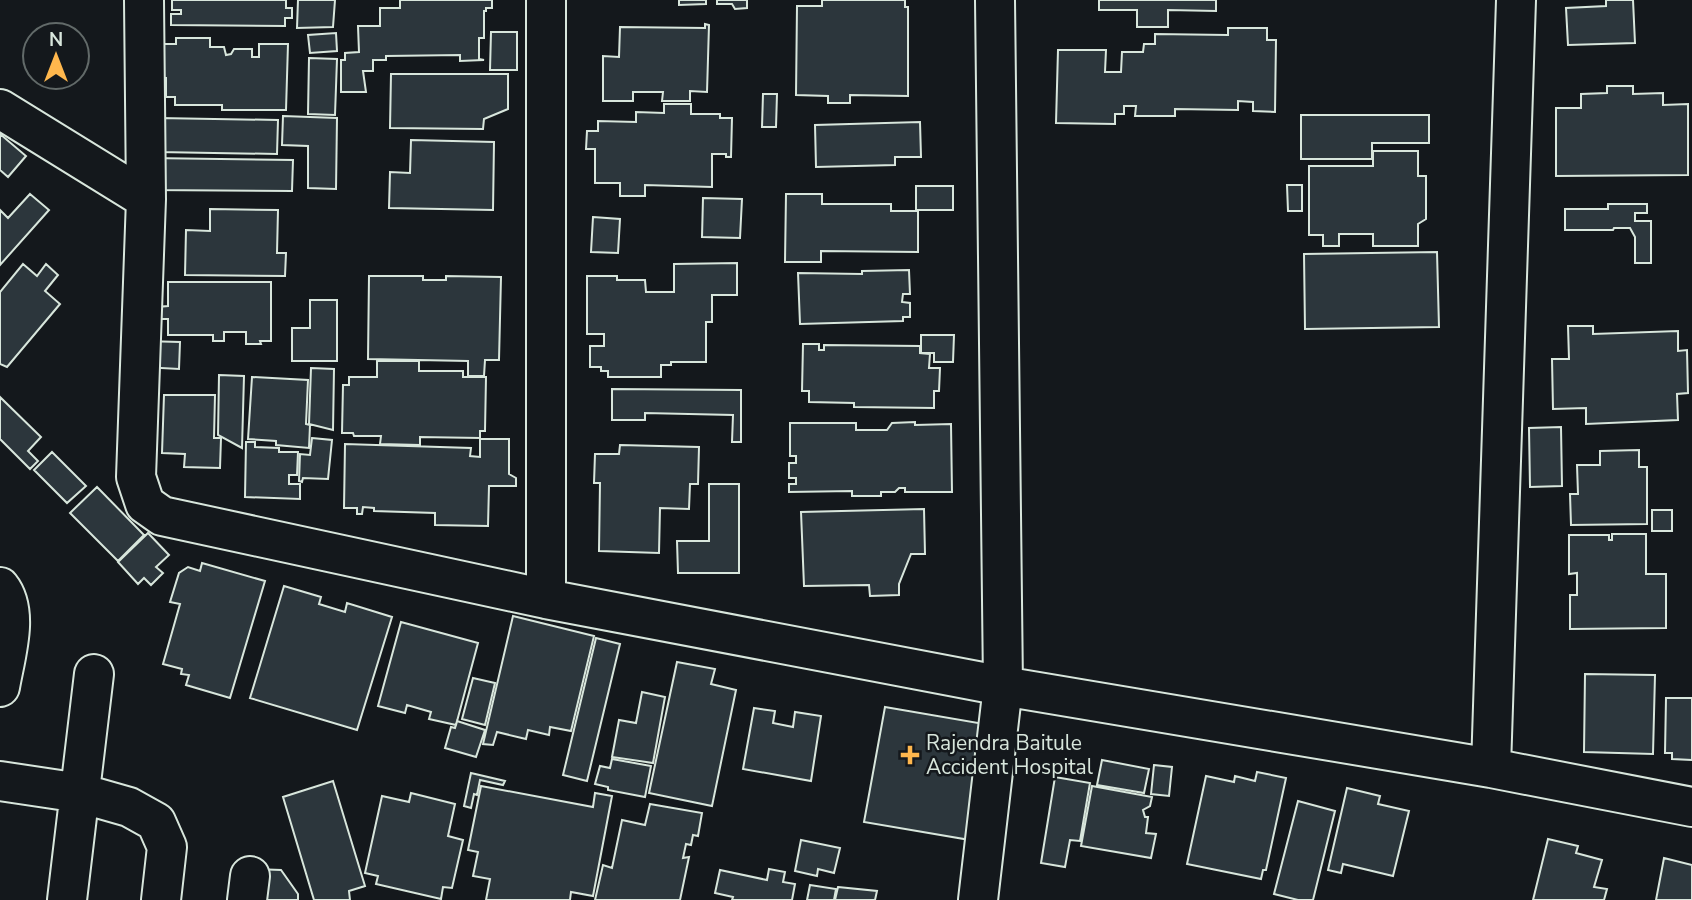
<svg xmlns="http://www.w3.org/2000/svg" width="1692" height="900" font-family="'Nunito Sans',sans-serif">
	<rect width="100%" height="100%" fill="#14181c"/>
	<path fill="#2c363c" stroke="#d8e6dc" stroke-width="2" d="M172 0H286V8H292V18H285V26L171 25V14H181V10H172Z
		M298 0H335L333 27 297 28Z
		M400 0H492V8H486V11H484V38H479V59L484 60 460 61V55L386 56V60H373V71H363L366 92H341V60H345V53L359 52 358 26H380V8H400Z
		M679 0H706V4L679 5Z
		M717 0H747V8L735 9 732 4H717Z
		M822 0H905V7H908V96L850 95V103H828V96L796 95 797 6H822Z
		M1099 0H1216V11L1168 10V27H1137V10H1099Z
		M1606 0H1633L1635 43 1568 45 1566 8 1606 6Z
		M705 24 709 25 707 92 690 91V101H662L663 92H633V101H603V56L619 57 620 27 705 28Z
		M1228 28H1267V40H1276L1275 112 1253 111V102L1238 101V110L1175 109V116H1135L1136 106H1124V114H1115V124L1056 123 1058 50H1106L1105 72H1121L1122 52H1143L1144 44H1155V34L1228 35Z
		M491 32H517V70H490Z
		M336 33 337 51 310 53 308 35Z
		M176 38H210V47H224L226 55 231 54 234 49H252V57H259V44H288L286 110H222V105H175V97H166V78H153V44H176Z
		M309 58 337 59 335 115 308 114Z
		M391 74H508V109L484 119 483 129 390 128Z
		M1607 86H1633V94L1663 93V105L1688 104V175L1556 176V108H1581V94L1607 93Z
		M763 94H777L776 127H762Z
		M664 104H691V114H720V118H732L731 157H726V154H712V187L645 185V196H620V183H595V149H586L587 131H598V121L636 122V112L664 113Z
		M1301 115H1429V143H1372V159H1301Z
		M283 116 337 118 336 189 308 188V146L282 145Z
		M159 118 278 120 277 154 158 152Z
		M920 122 921 157H895V165L816 167 815 125Z
		M0 134 26 156 8 177 0 170Z
		M411 140 494 142 493 210 389 208 390 172 410 173Z
		M1373 151H1418V176H1426V219L1418 224V246H1373V234H1339V246H1323V235H1309V166H1373Z
		M149 158 293 160 292 191 148 190Z
		M1287 185H1302V211H1288Z
		M916 186H953V210H918V252L821 251V262H785L786 194H822V204H891V211H916Z
		M30 194 49 210 0 265V210L8 218Z
		M703 198 742 199 740 238 702 237Z
		M1608 204H1647V213H1635V221H1651V263H1635V237L1630 228H1614L1613 230H1565V209H1608Z
		M210 209 278 210 277 253H286L285 276 185 275 186 230 210 231Z
		M593 217 620 219 618 253 591 252Z
		M1437 252 1439 327 1305 329 1304 254Z
		M737 263V295H712V322H706V362H671V365H661V377H608V371H601V367H590V346H604V334H587V276H617V280H645L646 292H674V264Z
		M23 264 37 276 46 264 58 275 45 291 60 304 7 367 0 364V292Z
		M909 270 910 294H903L902 302 910 303V317H903V321L800 324 798 273 862 274V271Z
		M369 276H423V280H446V276L501 277 499 360H485L484 376H468V361L368 359Z
		M168 282H271V341H260L261 344H246V332H224V341H213V335H168V319H157V307L168 306Z
		M310 300H337V361H292V328H310Z
		M1568 326H1593V334L1678 331V351L1687 350 1688 393 1677 394 1678 420 1586 424V408L1553 409 1552 359H1569Z
		M921 335H954L953 362H934V353H921Z
		M144 341 180 342 179 369 143 367Z
		M803 344H819V350H824V345L920 346V353L930 354 929 368H940L939 391H934V408L854 407V403L809 402V391H802Z
		M377 361H419V371H463V377H486L485 431H480V438L420 437V445L380 444 381 436H354L353 433H342L343 385H349V377H377Z
		M311 368 334 369 333 430 309 424Z
		M219 375 244 376 242 448 218 435Z
		M252 377 308 380 306 424 310 425 309 448 276 445V441L248 439Z
		M612 389 741 390V442H732L733 415 645 413V420H612Z
		M164 395H215L214 438H221L220 468 184 467 185 454 162 453Z
		M0 397 41 437 28 451 38 461 30 469 0 439Z
		M915 422V425L951 424 952 492H905V488H899L895 492H881V496H852V491L789 492V484H796V478H789V463H796V456H790V423H856V430H887L892 423Z
		M1561 427 1562 486 1530 487 1529 428Z
		M312 438 332 440 328 479 303 478 302 482 299 481 300 454 310 455Z
		M480 439H509V474L516 478V486H489L488 526 435 525V513L374 511V508L363 507 362 514H357V508H344L345 444 471 448 470 456 480 457Z
		M246 442H255V447L279 448V452H298L297 475H289V484H300V499L245 497Z
		M620 445 699 447 698 484H690L689 509 660 508 659 553 599 551 600 483H594L595 454H619Z
		M1639 450V467H1647V524L1571 525 1570 494H1578L1577 465H1600V451Z
		M52 452 86 486 67 503 34 470Z
		M709 484H739V573H678L677 541H709Z
		M97 487 144 535 118 561 70 513Z
		M924 509 925 554H911L899 584V595L870 596 869 585 804 586 801 512Z
		M1652 510H1672V531H1652Z
		M148 533 169 555 156 567 163 573 151 585 144 578 138 584 118 562Z
		M1612 534H1646V574H1666V628L1570 629V595H1577V573L1569 574V535H1609V540H1612Z
		M202 563 265 581 230 698 186 685 189 675 181 674 182 669 163 664 180 604 170 602 179 573 188 567 200 571Z
		M284 586 321 597 319 604 345 612 347 603 392 617 357 730 250 698Z
		M513 616 594 636 571 731 550 727 549 735 528 730 526 739 497 732 493 745 483 744Z
		M401 622 478 643 456 725 429 719 431 712 407 705 405 713 378 706Z
		M596 638 620 644 587 781 563 775Z
		M677 662 715 669 711 684 736 690 712 806 649 793Z
		M1585 674 1655 675 1653 754 1584 752Z
		M473 678 495 683 485 725 462 719Z
		M642 692 665 697 653 763 612 757 619 720 636 723Z
		M1666 698H1692V760L1672 759V753H1665Z
		M885 707 990 725 970 840 864 822Z
		M754 708 775 711 773 723 793 727 795 712 821 716 811 781 743 769Z
		M457 721 485 730 476 757 445 748 451 727 455 728Z
		M612 759 651 766 645 797 608 790V787L595 784 600 766 610 768Z
		M1102 760 1149 769 1144 793 1097 785Z
		M1154 765 1172 767 1169 796 1151 794Z
		M1257 772 1286 778 1266 870H1263L1261 879 1187 864 1206 776 1234 782 1235 776 1255 781Z
		M471 773 505 781 503 785 480 780 477 795 474 794 471 808 464 806Z
		M1055 777 1090 783 1080 841 1070 840 1065 867 1041 863Z
		M333 781 365 886 349 891 350 900H314L283 797Z
		M481 786 593 807 595 793 612 796 593 896 571 892 570 900H486L490 879 473 876 478 852 468 850Z
		M1092 786 1152 797 1150 806 1143 810 1145 817H1148L1146 833 1156 834 1151 858 1081 846Z
		M1347 788 1380 796 1378 804 1409 811 1393 876 1343 864 1341 873 1328 870Z
		M411 793 455 804 448 836 463 840 452 888 443 887 441 899 376 884 378 876 365 873 382 796 409 802Z
		M1298 801 1335 811 1313 900H1298L1274 894Z
		M650 804 702 813 698 836 693 835 691 845 686 844 683 858 689 857 680 900H595L603 865 612 868 622 820 645 825Z
		M1548 839 1578 846 1576 853 1602 860 1594 887 1607 889 1604 900H1533Z
		M801 840 840 848 834 873 818 869 817 876 795 871Z
		M1664 858 1692 865V900H1656Z
		M254 869 281 870 298 894V900H252Z
		M769 869 785 872 783 882 795 884 792 900H732L733 897 715 893 720 870 767 880Z
		M810 885 836 889 834 900H807Z
		M838 887 877 891 875 900H835Z"/>
	<g fill="none" stroke-linecap="round" stroke-linejoin="round">
		<g stroke="#d8e6dc" stroke-width="42">
			<path id="minor" d="M144 0 146 199 136 477 145 504 162 516 546 599 1003 686 1491 768 1692 807
				M546 0V599
				M0 109 146 199
				M0 587C20 612 5 657 0 687
				M1491 768 1516 0
				M0 781 80 793 129 807 156 822 167 847 161 900
				M67 900 94 674
				M247 900 250 876
				M978 900 1003 686 995 0"/>
		</g>
		<use href="#minor" stroke="#14181c" stroke-width="38"/>
	</g>
	<path fill="#ffb74d" stroke="#14181c" stroke-width="2.5" d="M906.5 744.5h7v7h7v7h-7v7h-7v-7h-7v-7h7z"/>
	<g text-anchor="middle" dominant-baseline="central" stroke-width="5" stroke-linejoin="round" paint-order="stroke">
		<g font-size="21" fill="#d8e6dc" stroke="#14181c" text-anchor="start">
			<text x="926" y="743">Rajendra Baitule<tspan x="926" dy="24">Accident Hospital</tspan></text>
		</g>
	</g>
	<g transform="translate(56 56)"><circle r="33" fill="#14181c" stroke="#626a69" stroke-width="2"/>
	<path d="M0-5L12 26L0 18L-12 26Z" fill="#ffb74d"/>
	<text y="-10" font-size="19" font-weight="bold" text-anchor="middle" fill="#d8e6dc">N</text>
	</g>
</svg>
